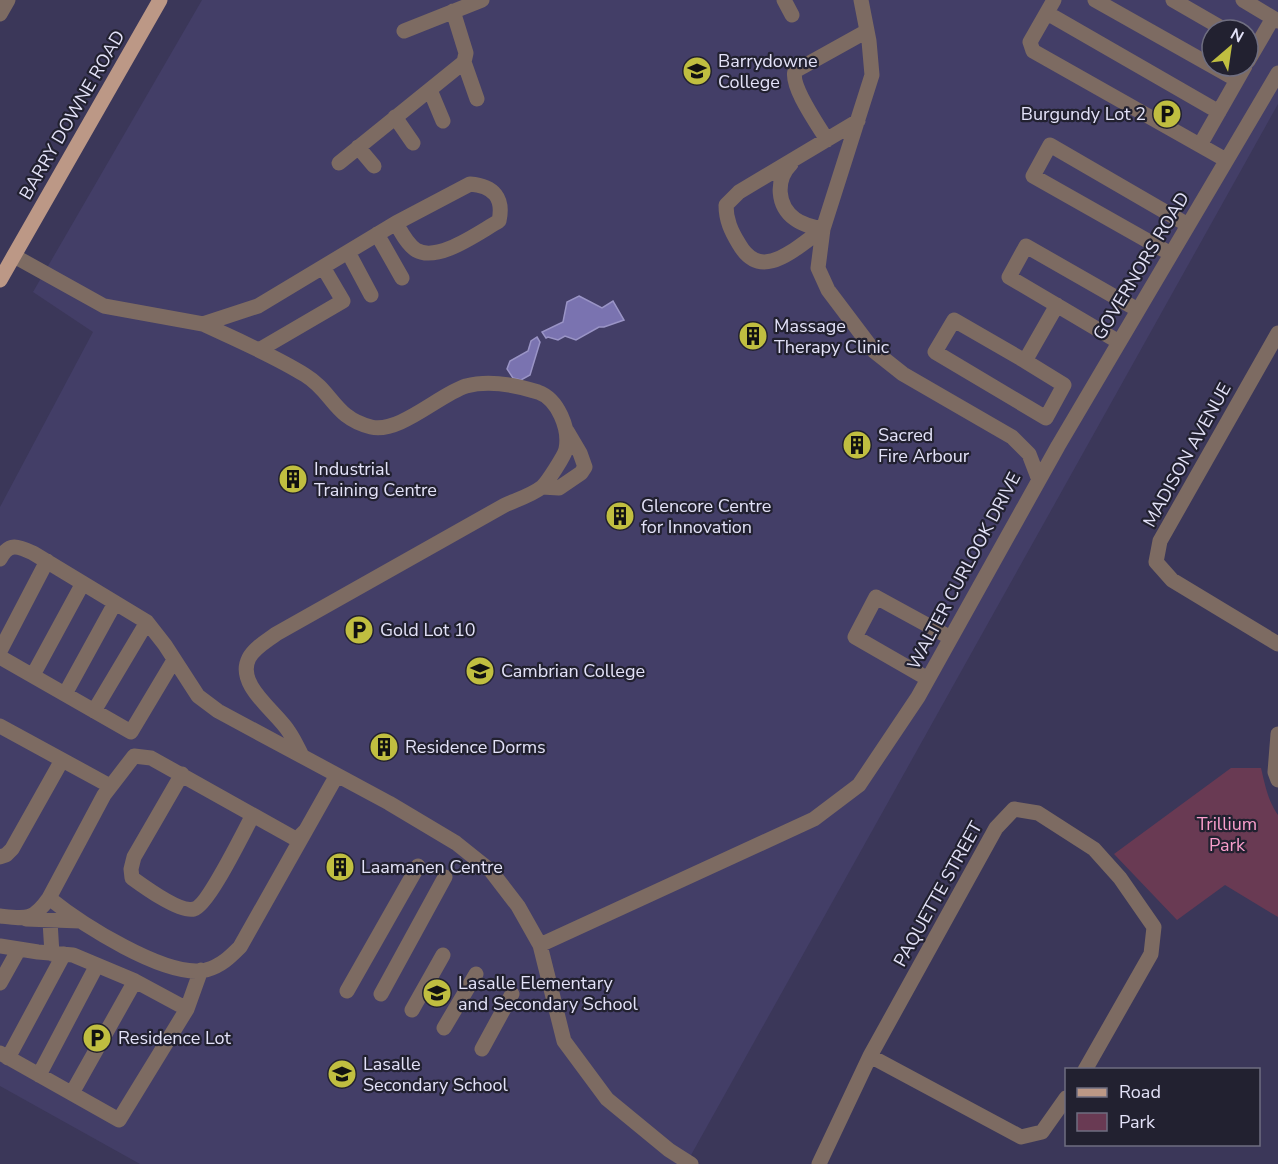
<svg xmlns="http://www.w3.org/2000/svg" width="1278" height="1164" font-family="'Nunito Sans',sans-serif">
	<rect width="100%" height="100%" fill="#3b3759"/>
	<path fill="#433e67" fill-rule="evenodd" d="M202 0H1278V104L686 1164H140L0 1086V507L93 332 33 292ZM1212 30H1248V66H1212Z"/>
	<path fill="#693a53" d="M1231 768H1261C1265 785 1268 801 1278 815V917L1225 885 1177 920 1114 854Z"/>
	<path fill="#7a73b0" stroke="#9a94c6" stroke-width="1.5" d="M579 296 602 308 613 301 624 320 604 327H599L576 340 565 336 558 340 548 337 546 338 542 332 563 322 567 302Z
		M537 337 540 342 530 375 521 380 513 378 507 369 510 361 528 351 531 341Z"/>
	<g fill="none" stroke-linecap="round" stroke-linejoin="round">
		<path stroke="#7d6b62" stroke-width="15" d="M784 0 792 15
			M861 0 869 41 872 75 823 229 818 268 828 290 874 351 903 374 1012 437 1029 454 1039 480
			M1054 0 1030 42 1033 51 1226 160
			M1095 0 1237 80
			M1173 0 1225 30
			M1243 0 1278 21
			M1047 13 1219 112
			M0 14 8 0
			M404 31 482 0
			M1248 61 1273 18
			M464 62 477 99
			M430 90 443 121
			M395 117 413 143
			M827 140C818 125 790 86 795 71L867 31
			M1200 145 1245 66
			M358 147 374 166
			M339 163 464 62 466 53 453 11
			M791 164C775 180 777 206 795 219 803 225 813 227 823 229
			M823 229C796 247 762 284 739 244 731 231 726 220 726 205L739 192 858 121
			M377 234 402 278
			M348 252 371 295
			M1171 254 1033 176 1050 145 1188 225
			M14 256 104 306 203 324 258 306 396 223 470 184C494 186 504 198 499 221 479 232 438 263 416 250 407 244 401 232 396 223
			M203 324C237 340 273 355 305 375 333 392 334 418 371 427 399 434 440 394 466 386 489 380 516 385 538 392 558 399 570 429 566 449 565 455 547 483 542 487 532 495 516 500 505 505L276 634C267 641 254 648 249 658 235 685 277 712 289 732 294 739 298 748 302 756
			M1278 333 1160 541 1156 562 1172 580 1278 644
			M1119 342 1009 277 1026 246 1138 310
			M259 350 343 301 323 267
			M1025 361 954 320 935 352 1046 418 1064 385 1025 361 1057 305
			M542 487 559 488 581 473 585 467 580 453 567 431
			M0 559C9 542 18 546 33 553L147 622 165 645 198 696 218 711 389 803 456 843 491 871 518 906 540 945 564 1041 607 1099 669 1150 691 1164
			M0 651 47 561
			M0 657 131 732 174 660
			M33 675 83 583
			M928 679 855 637 876 597 951 638
			M65 694 115 603
			M94 711 147 622
			M0 726 110 786
			M1278 734 1275 772 1278 780
			M182 774 134 857 131 869 132 878C143 886 180 913 194 909 208 906 244 831 253 815
			M0 857 6 855 12 849 62 760
			M49 898C80 923 166 979 206 970 221 966 230 957 240 947L306 830
			M0 916C26 919 33 921 49 898L104 795 134 756 151 758 294 838 299 837 306 830 337 775
			M26 919 80 921
			M50 921 52 954
			M540 945 814 819 859 785 918 697 1058 446 1278 73
			M0 946 38 952 73 955 135 981 187 1009
			M0 983 19 949
			M347 991 418 866
			M381 994 445 877
			M412 1010 443 955
			M444 1028 476 974
			M482 1049 512 994
			M0 1053 119 1120 187 1009 201 970
			M870 1056 1021 1137 1042 1132 1066 1098
			M8 1058 64 954
			M39 1075 97 965
			M72 1093 135 981
			M819 1164 870 1056 996 828 1014 809 1038 813 1094 849 1120 878 1154 927 1151 954 1085 1070"/>
		<path stroke="#bc9886" stroke-width="15" d="M0 280 160 0"/>
	</g>
	<defs>
		<g id="school-disc" transform="scale(1.5)"><circle r="9.5" fill="#c0be40" stroke="#222130"/><path d="M0-5L7-2L0 1L-7-2ZM-4 1L0 2.5L4 1V4Q0 6-4 4Z" fill="#111"/></g>
		<g id="parking-disc" transform="scale(1.5)"><circle r="9.5" fill="#c0be40" stroke="#222130"/><path d="M-3.5-5.5H1a3.5 3.5 0 0 1 0 7H-1V5.5H-3.5ZM-1-3.4V-.6H.8a1.4 1.4 0 0 0 0-2.8Z" fill="#111"/></g>
		<g id="building-disc" transform="scale(1.5)"><circle r="9.5" fill="#c0be40" stroke="#222130"/><path d="M-4-6H4V6H1V3H-1V6H-4ZM-2.5-4.3h1.7v1.8h-1.7ZM.8-4.3h1.7v1.8H.8ZM-2.5-1h1.7V.8h-1.7ZM.8-1h1.7V.8H.8Z" fill="#111"/></g>
		<g id="university-disc" transform="scale(1.5)"><circle r="9.5" fill="#c0be40" stroke="#222130"/><path d="M0-5L7-2L0 1L-7-2ZM-4 1L0 2.5L4 1V4Q0 6-4 4Z" fill="#111"/></g>
	</defs>
	<g fill-rule="evenodd">
		<use href="#school-disc" x="697" y="71"/>
		<use href="#parking-disc" x="1167" y="114"/>
		<use href="#building-disc" x="753" y="336"/>
		<use href="#building-disc" x="857" y="445"/>
		<use href="#building-disc" x="293" y="479"/>
		<use href="#building-disc" x="620" y="516"/>
		<use href="#parking-disc" x="359" y="630"/>
		<use href="#university-disc" x="480" y="671"/>
		<use href="#building-disc" x="384" y="747"/>
		<use href="#building-disc" x="340" y="867"/>
		<use href="#school-disc" x="437" y="993"/>
		<use href="#parking-disc" x="97" y="1038"/>
		<use href="#school-disc" x="342" y="1074"/>
	</g>
	<g text-anchor="middle" dominant-baseline="central" stroke-width="4.5" stroke-linejoin="round" paint-order="stroke">
		<g font-size="18" fill="#e3e2f8" stroke="#222130" text-anchor="start">
			<text x="718" y="61">Barrydowne<tspan x="718" dy="21">College</tspan></text>
			<text x="1146" y="114" text-anchor="end">Burgundy Lot 2</text>
			<text x="774" y="326">Massage<tspan x="774" dy="21">Therapy Clinic</tspan></text>
			<text x="878" y="435">Sacred<tspan x="878" dy="21">Fire Arbour</tspan></text>
			<text x="314" y="469">Industrial<tspan x="314" dy="21">Training Centre</tspan></text>
			<text x="641" y="506">Glencore Centre<tspan x="641" dy="21">for Innovation</tspan></text>
			<text x="380" y="630">Gold Lot 10</text>
			<text x="501" y="671">Cambrian College</text>
			<text x="405" y="747">Residence Dorms</text>
			<text x="361" y="867">Laamanen Centre</text>
			<text x="458" y="983">Lasalle Elementary<tspan x="458" dy="21">and Secondary School</tspan></text>
			<text x="118" y="1038">Residence Lot</text>
			<text x="363" y="1064">Lasalle<tspan x="363" dy="21">Secondary School</tspan></text>
		</g>
		<g font-size="18" fill="#e3e2f8" stroke="#222130">
			<text transform="translate(72 115) rotate(-60)">BARRY DOWNE ROAD</text>
			<text transform="translate(1141 266) rotate(-59)">GOVERNORS ROAD</text>
			<text transform="translate(1187 455) rotate(-61)">MADISON AVENUE</text>
			<text transform="translate(964 571) rotate(-62)">WALTER CURLOOK DRIVE</text>
			<text transform="translate(938 894) rotate(-61)">PAQUETTE STREET</text>
		</g>
		<g font-size="18" fill="#fa9fcd" stroke="#222130">
			<text x="1227" y="824">Trillium<tspan x="1227" dy="21">Park</tspan></text>
		</g>
	</g>
	<rect x="1065" y="1068" width="195" height="78" fill="#222130" stroke="#6f6e80" stroke-width="1.5"/>
	<rect x="1077" y="1088" width="30" height="9" fill="#bc9886" stroke="#6f6e80" stroke-width="1.5"/>
	<text x="1119" y="1098" font-size="18" fill="#e3e2f8">Road</text>
	<rect x="1077" y="1113" width="30" height="18" fill="#693a53" stroke="#6f6e80" stroke-width="1.5"/>
	<text x="1119" y="1128" font-size="18" fill="#e3e2f8">Park</text>
	<g transform="translate(1230 48) rotate(29)"><circle r="28" fill="#222130" stroke="#6f6e80" stroke-width="1.5"/>
	<path d="M0-4.5L10 22L0 15L-10 22Z" fill="#c0be40"/>
	<text y="-9" font-size="16" font-weight="bold" text-anchor="middle" fill="#e3e2f8">N</text>
	</g>
</svg>
